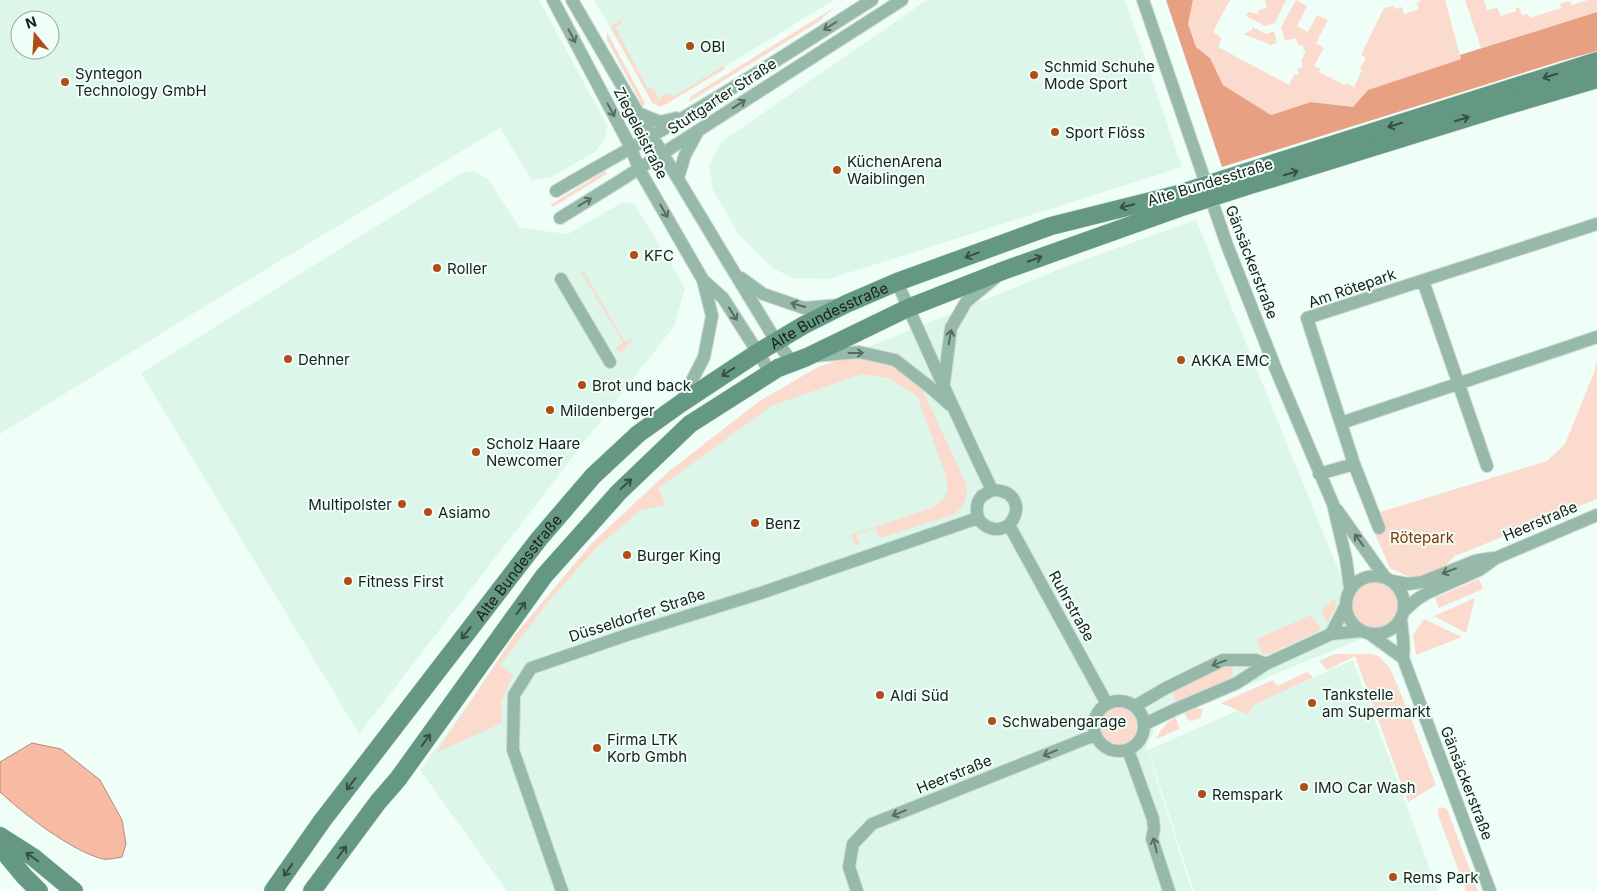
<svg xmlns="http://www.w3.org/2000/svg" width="1597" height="891" font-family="Inter,sans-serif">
	<rect width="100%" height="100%" fill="#f0fef8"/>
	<path fill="#dcf6e9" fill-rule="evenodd" d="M0 0H539L607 125 605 139 595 152 551 177 532 180 500 128 202 308 0 434ZM20 20H50V50H20Z
		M594 0H834L664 104 652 100Z
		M927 0H1125L1182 167 829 279 793 278 772 268 740 236 713 190 709 166 721 142Z
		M473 171 487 178 520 228 568 234 623 202 634 203 685 288 674 326 359 734 141 373 463 172Z
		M1196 220 1359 621 1363 638 1153 724V734L1146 746 1192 891H507L420 770 538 609 658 482 829 363 1075 263Z
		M1353 660 1438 891H1194L1148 750Z"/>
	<path fill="#fadbce" d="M1193 0H1230L1213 32 1220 37 1221 40 1218 47 1289 85 1294 75 1299 74 1297 69 1303 67 1301 61 1306 51 1303 50 1304 47 1298 44 1295 38 1285 41 1281 27 1296 0 1307 6 1297 26 1308 32 1317 15 1328 20 1316 43 1324 48 1314 66 1320 69 1319 72 1345 85 1346 83 1354 87 1362 70 1360 69 1366 58 1361 55 1384 8 1394 6 1395 9 1402 7 1404 14 1419 9 1417 3 1420 1V0H1445L1461 59 1369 90 1353 107 1311 102 1271 115 1223 85 1210 58 1196 47 1188 24Z
		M1265 0H1286L1275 23 1265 26 1246 16 1248 12 1257 14 1259 10 1267 7Z
		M1465 0H1484L1487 10 1497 8 1501 16 1516 11V8L1519 7 1522 15 1528 14 1530 18 1561 8 1560 4 1570 1 1572 5 1588 0H1597V12L1481 48Z
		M835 7 818 22 689 102 690 97Z
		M621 20 622 23 615 27 647 87 655 90 658 100 665 93 674 96 723 66 725 69 661 107 652 103 610 26Z
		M1252 27 1267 34 1274 31 1277 43 1270 45C1262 40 1251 38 1244 34L1252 30Z
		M607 32 645 103 643 107 607 40Z
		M605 171 607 174 553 207 550 205Z
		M583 270 625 342 634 337 622 352H619L615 348 623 343 581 272Z
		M851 357 880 360 902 369 922 389 965 481 967 493 963 505 953 515 879 538 875 528 856 535 859 544 855 546 851 535 934 507 943 499 948 490 946 476 917 396 888 378 862 374 771 406 659 488 665 505 641 510 597 547 549 601 500 665 513 675 501 702 502 723 436 753 514 636 592 543 668 472 761 400 818 367Z
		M1597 360V499L1455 556 1445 566 1417 577 1411 578 1390 568 1367 516 1547 461 1565 444 1595 370Z
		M1479 579 1483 589 1439 608 1435 598Z
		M1352 605a23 23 0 1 1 46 0a23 23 0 1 1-46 0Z
		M1336 598 1335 609 1327 623 1321 610Z
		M1475 598 1466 633 1434 616Z
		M1311 615 1321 629 1315 633 1271 653 1262 654 1257 639Z
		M1424 619 1462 637 1416 655 1413 635Z
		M1335 654H1370L1379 656 1390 668 1411 718 1436 785 1408 802 1355 656 1327 670 1319 661Z
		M1224 667H1233L1232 676 1226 685 1177 704 1172 691Z
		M1307 672 1313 677 1254 705 1247 714 1221 703 1273 680 1277 686Z
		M1194 707 1203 709 1200 718 1192 721 1188 720 1183 711Z
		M1101 726a18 18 0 1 1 36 0a18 18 0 1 1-36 0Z
		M1175 717 1180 729 1156 739C1161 729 1166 723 1175 717Z
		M1442 807 1447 809 1478 891H1466L1438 815V809Z"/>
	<path fill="#e7a081" d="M1166 0H1193L1188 24 1196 47 1210 58 1223 85 1271 115 1311 102 1353 107 1368 90 1461 59 1460 55 1597 12V51L1561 61 1222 167Z"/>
	<path fill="#f6bba2" stroke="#b38c7a" d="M32 743 61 749 100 780 122 820 126 844 122 857C116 858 108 860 103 859 71 851 24 814 0 792V762Z"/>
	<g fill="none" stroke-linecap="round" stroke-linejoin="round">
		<g stroke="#cddad5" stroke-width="14">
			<path id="minor" d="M553 0 619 125 631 148 639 169 703 280 712 316 704 357 680 404
				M572 0 625 91 734 272 776 341 793 363
				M1143 0 1227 245 1277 372 1333 504 1346 559 1350 588
				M638 113 660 122 676 118
				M678 178 685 155 697 133
				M556 191C601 164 647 140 691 113 752 77 812 38 872 0
				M560 218 618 182 902 0
				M741 278 763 294 804 308 839 305
				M561 279 610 362
				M703 280 723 298 771 373
				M1423 281 1487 466
				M897 282C928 352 959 421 992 490
				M814 356 859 352 895 360 931 388 950 405
				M944 383 951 328 966 302 995 278
				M1341 423 1597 337
				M1354 464 1379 528
				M1319 474 1354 464 1307 318 1597 224
				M992 490C1035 490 1013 546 983 524 975 518 975 503 982 496 985 494 989 492 992 490Z
				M1337 510 1384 576
				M1009 525 1107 704
				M1346 605a29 29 0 1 1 58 0a29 29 0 1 1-58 0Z
				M1392 581 1408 584 1422 582 1475 561 1493 558
				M1404 611 1416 600 1427 593 1479 570 1496 558 1597 515
				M1401 619C1402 632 1405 645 1403 658L1490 891
				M1331 634 1345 607
				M1370 634 1403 658
				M1094 726a25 25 0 1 1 50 0a25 25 0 1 1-50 0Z
				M1135 706 1166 688 1223 660H1256L1266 664
				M1145 724 1176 709 1237 683 1266 664 1331 634 1361 631
				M1128 750 1153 819 1154 829 1152 839 1169 891
				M562 891 513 750 514 695 531 668 630 634 761 593 978 518
				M857 891 849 867 853 844 872 824 1095 735"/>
		</g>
		<g stroke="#cddad5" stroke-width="19">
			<g id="secondary">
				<path d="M1240 174 1597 61"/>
				<path d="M1244 187 1506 106 1597 79"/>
				<path d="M0 836 33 857 74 891"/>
				<path d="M0 847 24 876 39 891"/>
				<path id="s1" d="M273 891 322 821 539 539 593 476 638 434 680 404 757 353 804 325 846 304 897 282 1051 226 1175 195"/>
				<path d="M312 891 378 802 398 779 544 576 619 492 690 424 778 368 807 357 908 308 1005 270 1179 208"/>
			</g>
		</g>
		<use href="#minor" stroke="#97b9a9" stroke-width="12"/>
		<use href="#secondary" stroke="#659882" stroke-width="18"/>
		<g stroke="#cddad5" stroke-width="19" stroke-linecap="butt">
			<path id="secondary-bridge" d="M1175 195 1240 174
				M1179 208 1244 187"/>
		</g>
		<use href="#secondary-bridge" stroke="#659882" stroke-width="18"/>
	</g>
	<defs><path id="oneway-shaft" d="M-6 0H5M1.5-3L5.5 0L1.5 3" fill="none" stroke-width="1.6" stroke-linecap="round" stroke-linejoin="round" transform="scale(1.25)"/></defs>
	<g stroke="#586c62">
		<use href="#oneway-shaft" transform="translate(830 26) rotate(148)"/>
		<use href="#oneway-shaft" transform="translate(572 36) rotate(62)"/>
		<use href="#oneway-shaft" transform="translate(739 104) rotate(-33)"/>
		<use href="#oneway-shaft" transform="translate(611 110) rotate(62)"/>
		<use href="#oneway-shaft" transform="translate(585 202) rotate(-31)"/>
		<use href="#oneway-shaft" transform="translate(664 211) rotate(60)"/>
		<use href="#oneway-shaft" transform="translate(798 305) rotate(-164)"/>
		<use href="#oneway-shaft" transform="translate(733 314) rotate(58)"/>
		<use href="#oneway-shaft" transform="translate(950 337) rotate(-80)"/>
		<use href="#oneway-shaft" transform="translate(856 353)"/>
		<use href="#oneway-shaft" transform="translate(1359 540) rotate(-126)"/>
		<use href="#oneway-shaft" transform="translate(1449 571) rotate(159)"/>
		<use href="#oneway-shaft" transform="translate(1219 663) rotate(160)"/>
		<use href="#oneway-shaft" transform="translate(1050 753) rotate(158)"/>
		<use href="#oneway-shaft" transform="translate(899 813) rotate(158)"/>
		<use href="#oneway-shaft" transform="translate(1155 845) rotate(-104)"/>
	</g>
	<g stroke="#374f45">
		<use href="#oneway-shaft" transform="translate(1550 76) rotate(163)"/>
		<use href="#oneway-shaft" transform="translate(1462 119) rotate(-17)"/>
		<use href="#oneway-shaft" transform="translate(1395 125) rotate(163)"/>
		<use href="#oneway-shaft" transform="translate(1291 173) rotate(-17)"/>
		<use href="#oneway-shaft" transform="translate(1127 206) rotate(166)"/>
		<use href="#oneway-shaft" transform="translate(972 255) rotate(160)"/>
		<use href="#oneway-shaft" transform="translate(1035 259) rotate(-19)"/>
		<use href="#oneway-shaft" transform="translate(728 372) rotate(147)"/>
		<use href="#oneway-shaft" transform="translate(626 484) rotate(-43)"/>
		<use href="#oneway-shaft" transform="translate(521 608) rotate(-54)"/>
		<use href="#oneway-shaft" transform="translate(466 633) rotate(128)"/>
		<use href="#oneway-shaft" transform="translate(426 740) rotate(-54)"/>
		<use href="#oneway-shaft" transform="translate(351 784) rotate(128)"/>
		<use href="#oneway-shaft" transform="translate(342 852) rotate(-54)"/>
		<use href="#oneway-shaft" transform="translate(32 857) rotate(-145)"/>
		<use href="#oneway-shaft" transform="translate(288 870) rotate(125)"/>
	</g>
	<g fill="#b04c16" stroke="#f0fef8" stroke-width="2">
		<circle cx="690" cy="46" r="5"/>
		<circle cx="1034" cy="75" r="5"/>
		<circle cx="65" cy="82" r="5"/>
		<circle cx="1055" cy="132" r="5"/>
		<circle cx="837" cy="170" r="5"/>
		<circle cx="634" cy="255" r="5"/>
		<circle cx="437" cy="268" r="5"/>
		<circle cx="288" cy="359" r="5"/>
		<circle cx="1181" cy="360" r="5"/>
		<circle cx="582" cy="385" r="5"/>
		<circle cx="550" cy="410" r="5"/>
		<circle cx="476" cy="452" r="5"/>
		<circle cx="402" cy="504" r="5"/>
		<circle cx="428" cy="512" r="5"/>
		<circle cx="755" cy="523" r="5"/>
		<circle cx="627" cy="555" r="5"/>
		<circle cx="348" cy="581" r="5"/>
		<circle cx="880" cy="695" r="5"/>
		<circle cx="1312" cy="703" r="5"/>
		<circle cx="992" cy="721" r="5"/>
		<circle cx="597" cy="748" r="5"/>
		<circle cx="1304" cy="787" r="5"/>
		<circle cx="1202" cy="794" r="5"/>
		<circle cx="1393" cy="877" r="5"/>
	</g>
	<g text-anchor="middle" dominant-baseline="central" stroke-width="4" stroke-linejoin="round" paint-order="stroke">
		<g font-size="15" fill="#181f1c" stroke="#f0fef8" text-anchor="start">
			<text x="700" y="46">OBI</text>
			<text x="1044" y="66">Schmid Schuhe<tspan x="1044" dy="17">Mode Sport</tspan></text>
			<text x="75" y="73">Syntegon<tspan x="75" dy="17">Technology GmbH</tspan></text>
			<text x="1065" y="132">Sport Flöss</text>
			<text x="847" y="161">KüchenArena<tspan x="847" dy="17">Waiblingen</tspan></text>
			<text x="644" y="255">KFC</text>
			<text x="447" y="268">Roller</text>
			<text x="298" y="359">Dehner</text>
			<text x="1191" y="360">AKKA EMC</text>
			<text x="592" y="385">Brot und back</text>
			<text x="560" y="410">Mildenberger</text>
			<text x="486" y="443">Scholz Haare<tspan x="486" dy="17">Newcomer</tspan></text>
			<text x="392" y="504" text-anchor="end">Multipolster</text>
			<text x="438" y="512">Asiamo</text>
			<text x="765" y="523">Benz</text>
			<text x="637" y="555">Burger King</text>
			<text x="358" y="581">Fitness First</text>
			<text x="1322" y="694">Tankstelle<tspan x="1322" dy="17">am Supermarkt</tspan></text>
			<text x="890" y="695">Aldi Süd</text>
			<text x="1002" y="721">Schwabengarage</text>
			<text x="607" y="739">Firma LTK<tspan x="607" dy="17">Korb Gmbh</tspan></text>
			<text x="1314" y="787">IMO Car Wash</text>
			<text x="1212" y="794">Remspark</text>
			<text x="1403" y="877">Rems Park</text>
		</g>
		<g font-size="15" fill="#181f1c" stroke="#f0fef8">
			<text transform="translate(722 96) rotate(-33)">Stuttgarter Straße</text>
			<text transform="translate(641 133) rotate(63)">Ziegeleistraße</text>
			<text transform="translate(1210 182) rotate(-17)">Alte Bundesstraße</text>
			<text transform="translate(1252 262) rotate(69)">Gänsäckerstraße</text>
			<text transform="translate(1352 288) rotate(-19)">Am Rötepark</text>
			<text stroke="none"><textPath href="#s1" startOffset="811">Alte Bundesstraße</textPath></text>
			<text transform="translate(1540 521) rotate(-23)">Heerstraße</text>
			<text stroke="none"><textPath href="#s1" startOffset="406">Alte Bundesstraße</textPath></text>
			<text transform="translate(1072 606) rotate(61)">Ruhrstraße</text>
			<text transform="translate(637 615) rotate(-18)">Düsseldorfer Straße</text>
			<text transform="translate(954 774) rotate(-22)">Heerstraße</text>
			<text transform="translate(1467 783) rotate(69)">Gänsäckerstraße</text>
		</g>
		<g font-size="15" fill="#883502" stroke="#f0fef8">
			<text x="1422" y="537">Rötepark</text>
		</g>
	</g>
	<g transform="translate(35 35) rotate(342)"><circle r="24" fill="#f0fef8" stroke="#9aa5a0"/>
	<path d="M0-4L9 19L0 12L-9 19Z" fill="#b04c16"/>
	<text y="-8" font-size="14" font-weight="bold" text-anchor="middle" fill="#181f1c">N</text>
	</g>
</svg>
